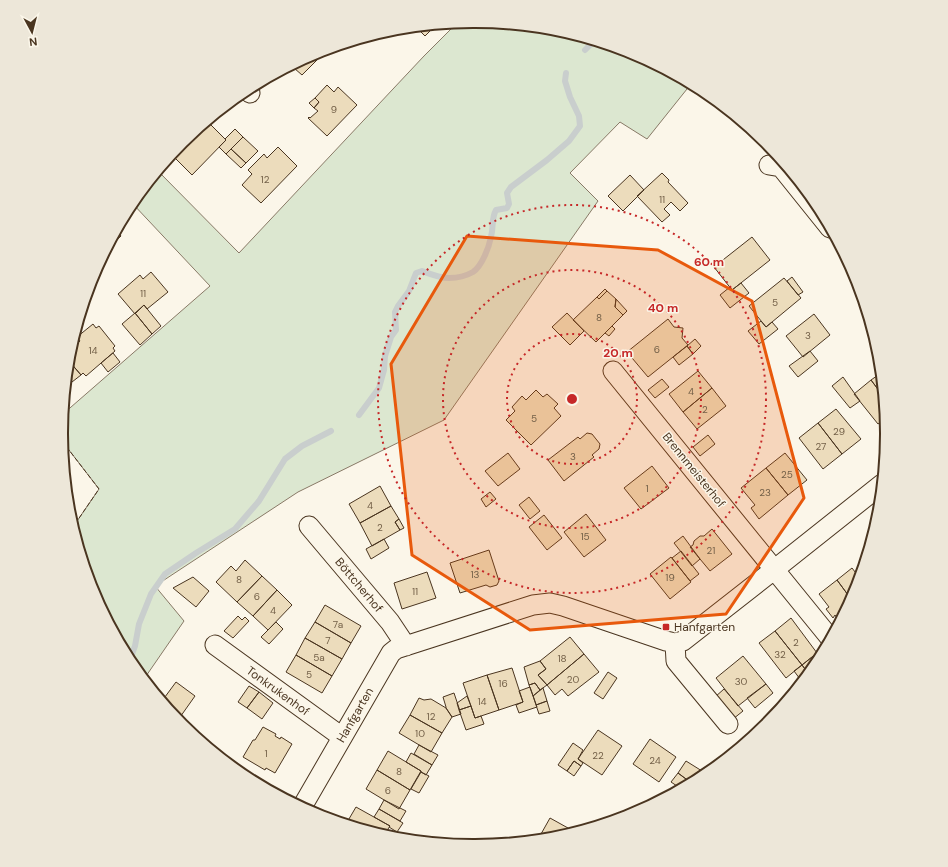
<svg xmlns="http://www.w3.org/2000/svg" width="948" height="867" font-family="'DM Sans',sans-serif">
	<rect width="100%" height="100%" fill="#fbf6e9"/>
	<path fill="#dce7d0" stroke="#887966" d="M474 21 555 29 632 52 691 84 647 139 620 122 570 173 598 201 444 420 298 492 155 586 184 621 144 679 131 662 93 591 73 527 99 489 62 441V433L63 414 210 286 132 203 158 171 239 253 424 56 457 23Z"/>
	<g fill="none" stroke-linecap="round" stroke-linejoin="round">
		<path stroke="#c9cecd" stroke-width="6" d="M585 50 594 41
			M359 415 379 388 384 370 385 356 391 337 396 330 395 312 398 306 409 291 416 273 422 271C430 274 440 278 449 278 456 278 466 276 473 272 482 266 489 247 491 237 494 226 491 219 496 210L507 208 509 204 507 193 511 187 547 160 569 141 580 126 579 116 570 97 565 81 566 73
			M130 660 135 646 139 624 151 594 165 574 196 553 235 529 259 501 285 459 302 446 331 431"/>
	</g>
	<path fill="#ecdcbc" stroke="#4a3520" d="M436 25 425 36 416 27Z
		M316 52H319L322 55 302 75 294 68 303 59Z
		M303 59 293 70 290 66Z
		M327 85 334 92 338 87 357 105 327 136 308 118 309 117 310 118 318 111 314 108 319 102 315 98Z
		M315 98 319 102 314 108 309 103Z
		M208 122 226 140 192 175 174 157 176 155 174 152 182 142 203 125 204 126Z
		M235 129 243 137 226 154 219 147 226 140 225 139Z
		M243 137 258 151 246 163 231 149Z
		M278 147 297 166 261 203 242 185 252 174 248 170 264 154 267 158Z
		M231 149 246 163 241 168 226 154Z
		M662 173 669 180 668 182 688 203 680 211 671 202 664 209 670 215 662 222 637 196Z
		M630 175 644 190 623 211 608 196Z
		M117 231 121 236 108 248Z
		M752 237 770 260 732 290 714 267Z
		M151 272 168 292 147 309 144 305 135 314 118 294 140 275 143 279Z
		M792 277 803 292 798 295 787 281Z
		M784 278 801 298 766 327 749 306Z
		M741 283 749 293 730 308 720 295 730 287 732 290Z
		M605 289 607 291 599 299 597 297Z
		M607 291 616 299 615 307 623 315 596 342 573 320 597 297 599 299Z
		M616 299 627 311 623 315 615 307Z
		M144 305 161 326 152 334 135 313Z
		M135 313 152 334 140 345 122 324Z
		M567 313 584 331 570 345 552 327Z
		M814 314 830 335 803 357 786 336Z
		M668 319 674 327 683 328 682 338 688 345 648 377 627 352Z
		M761 321 766 327 772 322 778 329 759 344 748 331Z
		M93 324 96 328 99 326 115 346 113 348 115 351 86 376 83 373 81 375 69 361V353L70 350 80 341 77 337Z
		M612 326 615 329 609 336 605 333Z
		M695 339 701 346 693 354 687 346Z
		M687 346 693 354 679 365 673 357Z
		M810 351 818 361 798 377 789 366Z
		M113 353 120 362 108 372 101 363Z
		M69 361 81 375 72 382 67 376Z
		M698 371 712 388 683 412 669 394Z
		M881 373 883 396 871 380Z
		M843 377 860 401 850 408 832 386Z
		M662 379 669 387 655 398 648 390Z
		M871 380 883 396 885 419 878 424 854 394Z
		M712 388 726 406 697 429 683 412Z
		M536 390 543 397 547 394 558 404 554 408 561 416 531 445 506 420 515 411 512 407 522 396 526 400Z
		M836 409 861 439 842 454 818 423Z
		M818 423 842 454 823 469 799 438Z
		M587 433 592 434 600 444 599 449 592 455 594 457 564 481 548 460 578 437 580 439Z
		M708 435 715 444 700 456 693 447Z
		M508 453 520 469 498 486 485 471Z
		M785 453 807 480 788 495 766 468Z
		M652 466 669 488 641 509 624 488Z
		M766 468 788 495 759 519 751 508 755 505 741 488Z
		M380 486 391 506 360 523 349 504Z
		M490 492 496 499 486 507 481 499Z
		M529 497 540 511 530 519 519 505Z
		M391 506 399 519 395 522 400 530 372 546 360 523Z
		M586 514 606 540 584 557 564 532Z
		M544 515 562 538 547 550 529 527Z
		M399 519 404 528 400 530 395 522Z
		M712 529 732 554 710 571 690 547 693 545 694 541 700 536H704Z
		M683 536 700 559 692 566 674 543Z
		M384 539 389 548 371 559 366 549Z
		M489 550 499 581 497 585 490 587 486 585 460 593 450 563Z
		M681 551 699 574 690 581 672 558Z
		M671 557 691 582 670 599 650 574Z
		M245 560 262 576 237 602 216 582 231 566 236 571Z
		M852 568 859 577 855 592 851 599 837 580Z
		M427 572 436 598 402 609 394 583Z
		M262 576 277 590 253 616 237 602Z
		M193 577 209 591 196 607 173 588Z
		M837 580 851 599 839 621 835 615 833 618 826 609 829 607 819 594Z
		M277 590 292 605 268 630 253 616Z
		M325 605 361 626 351 643 315 622Z
		M238 616 242 620 245 617 249 621 233 638 224 631Z
		M791 618 817 653 802 665 775 631Z
		M276 622 283 629 269 644 261 637Z
		M315 622 351 643 342 659 305 638Z
		M775 631 802 665 786 678 759 643Z
		M570 637 584 654 547 685 538 675 546 669 540 661Z
		M305 638 342 659 332 676 296 655Z
		M817 653 820 657 817 663 808 673 802 665Z
		M584 654 599 672 568 696 562 689 555 695 547 685Z
		M296 655 332 676 322 693 286 672Z
		M743 656 766 684 738 706 716 678Z
		M540 661 546 669 538 675 547 685 540 690 535 683 529 685 524 667Z
		M802 665 808 673 800 679 794 671Z
		M512 668 523 702 499 710 487 675Z
		M608 672 617 678 603 699 594 693Z
		M487 675 499 710 475 718 463 683Z
		M176 682 195 696 178 720 162 701Z
		M535 683 540 690 533 696 529 685Z
		M766 684 773 693 755 708 747 698Z
		M249 686 259 692 247 708 238 702Z
		M530 687 537 707 519 713 516 705 523 702 519 691Z
		M543 688 547 701 536 705 533 696Z
		M724 689 743 711 733 719 715 697Z
		M155 690 164 697 162 701 154 691Z
		M259 692 273 703 262 719 247 708Z
		M454 693 461 714 452 717 446 708V707L443 697Z
		M467 696 471 706 459 710 457 703Z
		M419 698 424 700 431 699 446 708 452 717 442 733 410 715Z
		M547 701 550 711 539 714 536 705Z
		M471 706 475 718 481 716 484 724 466 730 459 710Z
		M410 715 442 733 431 752 399 733Z
		M263 727 276 734 275 736 280 739 281 737 292 744 275 773 266 768 265 770 243 757 253 740H255Z
		M598 730 622 746 602 775 578 759Z
		M650 739 676 757 659 782 633 764Z
		M573 743 583 750 578 759 583 763 581 766 574 761 567 771 558 765Z
		M419 745 438 755 432 765 414 754Z
		M388 751 421 771 410 790 377 770Z
		M411 753 432 765 426 775 421 772V771L406 762Z
		M574 761 581 766 574 776 567 771Z
		M686 761 702 771 695 781 688 784 690 782 678 773Z
		M377 770 410 790 399 809 366 789Z
		M421 772 429 776 419 793 411 789Z
		M678 773 690 782 688 784 685 786 683 784 680 788 671 782Z
		M384 800 406 811 400 821 379 809Z
		M356 807 390 826 384 835 346 824Z
		M379 809 403 823 397 832 389 827 390 826 374 817Z
		M550 818 568 828 564 835 554 838 548 839 541 834Z"/>
	<g fill="none" stroke-linecap="round" stroke-linejoin="round">
		<g stroke="#4a3520" stroke-width="21">
			<path id="minor" d="M247 89 250 93
				M769 165 781 167 830 228
				M613 371 830 638
				M309 526 390 622 406 646
				M675 643 676 661 728 724
				M215 645 342 737
				M302 807 391 653 396 649 533 605 550 603 563 606 666 641 675 643 683 641 775 569 882 484"/>
		</g>
		<use href="#minor" stroke="#fbf6e9" stroke-width="19"/>
		<path stroke="#4a3520" stroke-width="1" stroke-dasharray="5 2" stroke-linecap="butt" d="M62 441 99 489 73 527"/>
	</g>
	<path fill="#e8590c" fill-opacity="0.2" stroke="#e8590c" stroke-width="3" stroke-linejoin="round" d="M467 236 658 250 752 301 804 498 726 614 530 630 412 555 391 364Z"/>
	<g fill="none" stroke="#c62828" stroke-width="2" stroke-dasharray="2 4">
		<circle cx="572" cy="399" r="65"/>
		<circle cx="572" cy="399" r="129"/>
		<circle cx="572" cy="399" r="194"/>
	</g>
	<rect fill="#c62828" stroke="#fbf6e9" stroke-width="1.5" x="662" y="623" width="8" height="8" rx="2"/>
	<g text-anchor="middle" dominant-baseline="central" stroke-width="3" stroke-linejoin="round" paint-order="stroke">
		<g font-size="10" fill="#725f47">
			<text x="334" y="109">9</text>
			<text x="265" y="179">12</text>
			<text x="662" y="199">11</text>
			<text x="143" y="293">11</text>
			<text x="775" y="302">5</text>
			<text x="599" y="317">8</text>
			<text x="808" y="335">3</text>
			<text x="657" y="349">6</text>
			<text x="93" y="350">14</text>
			<text x="691" y="391">4</text>
			<text x="705" y="409">2</text>
			<text x="534" y="418">5</text>
			<text x="839" y="431">29</text>
			<text x="821" y="446">27</text>
			<text x="573" y="456">3</text>
			<text x="787" y="474">25</text>
			<text x="647" y="488">1</text>
			<text x="765" y="492">23</text>
			<text x="370" y="505">4</text>
			<text x="380" y="527">2</text>
			<text x="585" y="536">15</text>
			<text x="711" y="550">21</text>
			<text x="475" y="574">13</text>
			<text x="670" y="577">19</text>
			<text x="239" y="579">8</text>
			<text x="415" y="591">11</text>
			<text x="257" y="596">6</text>
			<text x="273" y="610">4</text>
			<text x="338" y="624">7a</text>
			<text x="328" y="640">7</text>
			<text x="796" y="642">2</text>
			<text x="780" y="654">32</text>
			<text x="319" y="657">5a</text>
			<text x="562" y="658">18</text>
			<text x="309" y="674">5</text>
			<text x="573" y="679">20</text>
			<text x="741" y="681">30</text>
			<text x="503" y="683">16</text>
			<text x="482" y="701">14</text>
			<text x="431" y="716">12</text>
			<text x="420" y="733">10</text>
			<text x="266" y="753">1</text>
			<text x="598" y="755">22</text>
			<text x="655" y="760">24</text>
			<text x="399" y="771">8</text>
			<text x="388" y="790">6</text>
		</g>
		<g font-size="12" fill="#4a3520" stroke="#fbf6e9">
			<text transform="translate(694 470) rotate(51)">Brennmeisterhof</text>
			<text transform="translate(359 585) rotate(50)">Böttcherhof</text>
			<text transform="translate(278 691) rotate(36)">Tonkrukenhof</text>
			<text transform="translate(355 715) rotate(-60)">Hanfgarten</text>
		</g>
		<g font-size="12" fill="#4a3520" stroke="#fbf6e9" text-anchor="start">
			<text x="674" y="627">Hanfgarten</text>
		</g>
	</g>
	<path d="M0 0H948V867H0ZM473 28H475A405 405 0 0 1 880 433V434A405 405 0 0 1 475 839H473A405 405 0 0 1 68 434V433A405 405 0 0 1 473 28Z" fill="#ede7d9" fill-rule="evenodd"/>
	<path fill="none" stroke="#4a3520" stroke-width="2" d="M473 28H475A405 405 0 0 1 880 433V434A405 405 0 0 1 475 839H473A405 405 0 0 1 68 434V433A405 405 0 0 1 473 28Z"/>
	<circle cx="572" cy="399" r="6" fill="#c62828" stroke="#fbf6e9" stroke-width="2"/>
	<g font-size="12" text-anchor="middle" font-weight="bold" fill="#c62828" stroke="#fbf6e9" stroke-width="3" stroke-linejoin="round" paint-order="stroke">
		<text x="709" y="266">60 m</text>
		<text x="663" y="312">40 m</text>
		<text x="618" y="357">20 m</text>
	</g>
	<g transform="translate(32 32) rotate(173)" stroke="#fbf6e9" stroke-width="3" paint-order="stroke">
	<path d="M0-3L7 15L0 10L-7 15Z" fill="#4a3520"/>
	<text y="-6" font-size="11" font-weight="bold" text-anchor="middle" fill="#4a3520">N</text>
	</g>
</svg>
